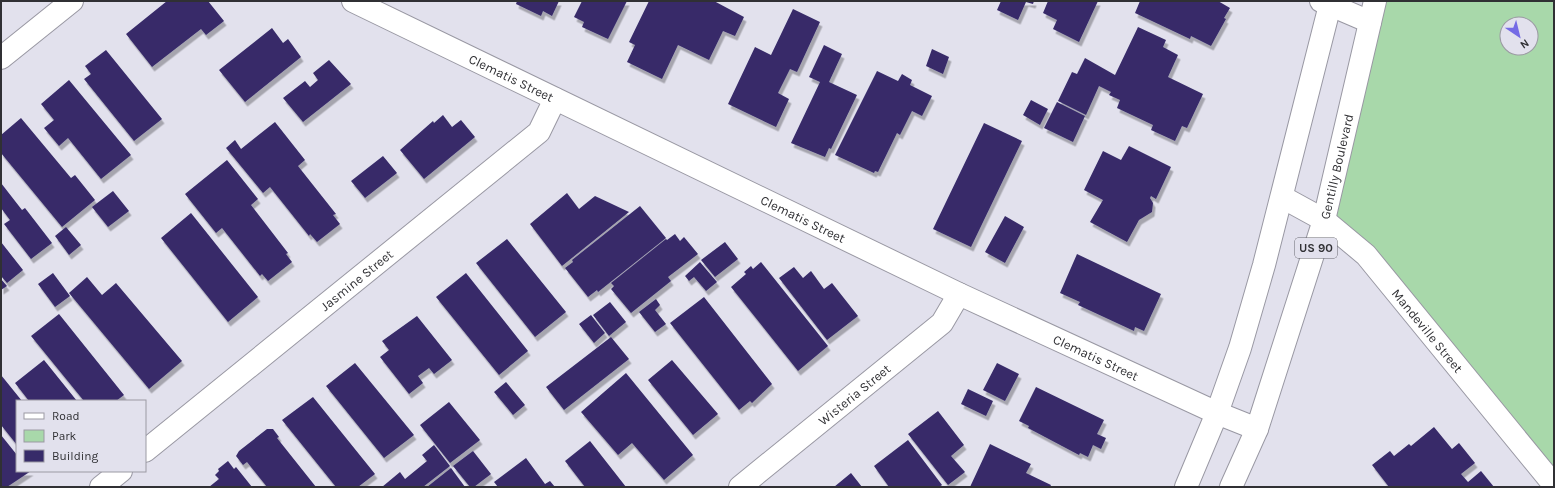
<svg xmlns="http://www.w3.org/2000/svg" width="1555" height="488" font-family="Karla,sans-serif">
	<defs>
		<filter id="shadow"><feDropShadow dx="2.5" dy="4.5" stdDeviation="0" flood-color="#0004"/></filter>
	</defs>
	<rect width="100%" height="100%" fill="#e2e1ed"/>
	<path fill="#a8d8aa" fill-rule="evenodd" d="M1375 1H1554V485L1324 220ZM1507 24H1531V48H1507Z"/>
	<path fill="#372b69" filter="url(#shadow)" d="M167 1H208L224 21 206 35 201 29 152 67 126 34Z
		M517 1H559L552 16 543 11 541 16 516 4Z
		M582 1H627L608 39 582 27 584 22 574 17Z
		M649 1H714L744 17 735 36 723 31 709 60 678 45 662 79 627 62 635 45 629 42Z
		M1001 1H1034L1033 4 1026 2 1018 20 997 10Z
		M1048 1H1098L1079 42 1053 29 1057 20 1043 13Z
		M1140 1H1218L1230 8 1224 18 1226 19 1211 46 1191 36 1190 39 1135 13Z
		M793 9 820 22 797 72 790 69 778 93 789 99 776 127 728 104 755 47 771 55Z
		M1138 27 1166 40 1163 47 1178 55 1168 77 1203 94 1187 128 1182 126 1175 141 1151 130 1153 125 1117 108 1120 100 1109 95 1111 92 1099 86 1086 115 1058 101 1072 72 1077 74 1085 58 1115 75Z
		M272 28 283 43 288 39 301 57 245 102 219 70Z
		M824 45 842 54 829 82 857 95 831 149 829 148 825 157 791 143 820 82 809 77Z
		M932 49 949 57 943 74 926 66Z
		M106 50 162 119 134 141 84 79 91 74 85 66Z
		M329 60 351 84 303 122 283 98 305 81 310 87 318 80 313 73Z
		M877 71 898 81 902 74 912 80 910 85 932 96 922 116 912 111 900 135 897 133 878 172 875 171 874 173 835 155Z
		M69 80 131 155 101 179 68 138 59 146 44 128 54 120 41 104Z
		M1031 100 1048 109 1040 125 1023 115Z
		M1057 102 1085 116 1073 142 1044 128Z
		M443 115 452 127 461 120 475 137 424 179 400 150 433 121 434 123Z
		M21 118 71 178 75 175 95 200 62 227 1 153V135Z
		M275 122 305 160 298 166 336 214 333 215 340 224 317 242 310 234 309 236 270 187 263 193 226 148 235 140 241 149Z
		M984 123 1022 141 971 247 933 229Z
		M1129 146 1171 167 1156 199 1151 196 1150 198 1153 203 1152 212 1139 220 1127 242 1090 222 1103 200 1084 190 1103 151 1121 160Z
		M383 156 397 173 365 198 351 181Z
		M227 160 258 199 251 205 288 253 286 254 292 262 268 281 262 274 260 276 222 228 216 233 185 194Z
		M1 183 22 210 25 208 52 243 31 259 4 224 10 220 1 208Z
		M113 191 129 211 108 227 92 207Z
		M567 193 579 209 595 196 629 212 562 266 530 224Z
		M640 206 666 238 598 292 597 290 588 297 565 268 573 262 572 260Z
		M191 213 258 297 228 322 161 238Z
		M1005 216 1024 227 1005 263 985 252Z
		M66 227 81 245 69 255 55 236Z
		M675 234 680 241 684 237 698 254 668 277 671 281 631 313 611 289 614 286 611 283 666 239 667 240Z
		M507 239 566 312 535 337 476 263Z
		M1 242 23 270 7 283 1 276Z
		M725 242 738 259 715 277 701 260Z
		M1077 254 1161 294 1144 331 1135 327 1134 331 1078 305 1080 302 1060 293Z
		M700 262 717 282 706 291 694 277 689 281 685 276Z
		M761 262 828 346 798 371 731 287 746 274 744 272 751 266 753 269Z
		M794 267 803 278 811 271 824 289 832 283 858 316 827 340 779 278Z
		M53 273 70 296 55 307 38 284Z
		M466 273 528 351 499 375 436 297Z
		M87 277 102 295 116 283 182 361 149 389 69 293Z
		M1 279 7 286 1 290Z
		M704 297 772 384 752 403 750 401 739 410 670 323Z
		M656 299 660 305 655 310 666 324 655 332 639 312Z
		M610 302 626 322 609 336 593 315Z
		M59 314 124 395 116 401H84L31 336Z
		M591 315 605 333 594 343 579 324Z
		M417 316 452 360 434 374 429 368 418 376 423 383 409 394 380 357 389 350 382 341Z
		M611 337 629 359 564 410 546 387Z
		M44 360 77 401H29L15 383Z
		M672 360 718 414 693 435 648 380Z
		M355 363 414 435 384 458 326 386Z
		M997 363 1019 374 1005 401 983 390Z
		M626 373 693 455 664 480 632 443 618 455 581 412Z
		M1 375 22 401H17V445L1 425Z
		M506 382 525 405 513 415 494 392Z
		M1036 387 1104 420 1097 434 1106 438 1101 449 1093 445 1088 457 1080 453 1079 455 1028 428 1029 426 1019 421Z
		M968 389 993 401 986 416 961 404Z
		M313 397 375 474 358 487H336L282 420Z
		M449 402 480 440 450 463 420 425Z
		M938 411 964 445 951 456 965 472 948 485 908 434Z
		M1434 427 1452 449 1459 443 1475 463 1461 474 1468 482 1481 471 1494 487H1389L1372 465 1390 451 1394 456 1409 444 1411 446Z
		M267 429H273L279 437 277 438 316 487H267L247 462 243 465 236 456 239 451Z
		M1 435 17 455V471H31L7 487 1 486Z
		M908 440 942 485 939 487H889L874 466Z
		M590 441 626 487H585L565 461Z
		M990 444 1031 464 1026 473 1051 485 1050 487H970Z
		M434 445 450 466 423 487H382L400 472 405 479 427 461 422 455Z
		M473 451 491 474 474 487H470L453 466Z
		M526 458 545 484 550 481 555 487H498L494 482Z
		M228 461 234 469 236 467 252 487H209L219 479 215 475 219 471 218 469Z
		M451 468 465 487H427Z
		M851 473 862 487H834Z"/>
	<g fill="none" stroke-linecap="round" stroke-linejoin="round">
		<g stroke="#9998a3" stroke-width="24">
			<g id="street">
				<path id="s1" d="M353 1 959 294 1217 413 1257 429"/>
				<path d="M1321 1 1370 22"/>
				<path d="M1 58 72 1"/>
				<path id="s2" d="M1282 197 1324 220 1366 255 1554 485"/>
				<path id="s3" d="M145 451 539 132 555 99"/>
				<path d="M101 487 121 471"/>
				<path id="s4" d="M740 487 942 323 959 294"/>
			</g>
		</g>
		<g stroke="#9998a3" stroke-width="24">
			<g id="primary">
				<path d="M1186 487 1217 413 1240 348 1264 265 1331 1"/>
				<path id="s5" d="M1231 487 1257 429 1324 220 1375 1"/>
			</g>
		</g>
		<use href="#street" stroke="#fff" stroke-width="22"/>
		<use href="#primary" stroke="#fff" stroke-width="22"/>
	</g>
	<g text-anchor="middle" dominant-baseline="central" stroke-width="4" stroke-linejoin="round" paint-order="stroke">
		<rect fill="#e2e1ed" stroke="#65656c" stroke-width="1" x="1295" y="238" width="42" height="20" rx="3"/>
		<g font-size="12" font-weight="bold" fill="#303034">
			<text x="1316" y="248">US 90</text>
		</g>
		<g font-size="13" fill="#303034" stroke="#e2e1ed">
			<text stroke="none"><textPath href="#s1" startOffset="176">Clematis Street</textPath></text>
			<text stroke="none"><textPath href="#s5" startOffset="338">Gentilly Boulevard</textPath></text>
			<text stroke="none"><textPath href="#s1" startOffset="500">Clematis Street</textPath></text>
			<text stroke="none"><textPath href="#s3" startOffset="272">Jasmine Street</textPath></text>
			<text stroke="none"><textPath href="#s2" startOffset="200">Mandeville Street</textPath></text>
			<text stroke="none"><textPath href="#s1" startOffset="824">Clematis Street</textPath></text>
			<text stroke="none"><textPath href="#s4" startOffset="147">Wisteria Street</textPath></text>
		</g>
	</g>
	<rect width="1555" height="488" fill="none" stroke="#303034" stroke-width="4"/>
	<rect x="16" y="400" width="130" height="72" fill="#e2e1ed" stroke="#9b9aa3"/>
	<rect x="24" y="413" width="20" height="6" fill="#ffffff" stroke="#9b9aa3"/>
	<text x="52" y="420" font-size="12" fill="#303034">Road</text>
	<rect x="24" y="430" width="20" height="12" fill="#a8d8aa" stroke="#9b9aa3"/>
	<text x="52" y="440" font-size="12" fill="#303034">Park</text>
	<rect x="24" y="450" width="20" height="12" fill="#372b69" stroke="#9b9aa3"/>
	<text x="52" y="460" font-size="12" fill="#303034">Building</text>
	<g transform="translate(1519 36) rotate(145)"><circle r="19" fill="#e2e1ed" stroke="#9b9aa3"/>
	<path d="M0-3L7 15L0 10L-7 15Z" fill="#756be5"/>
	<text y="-6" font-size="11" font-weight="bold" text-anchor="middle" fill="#303034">N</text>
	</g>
</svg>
